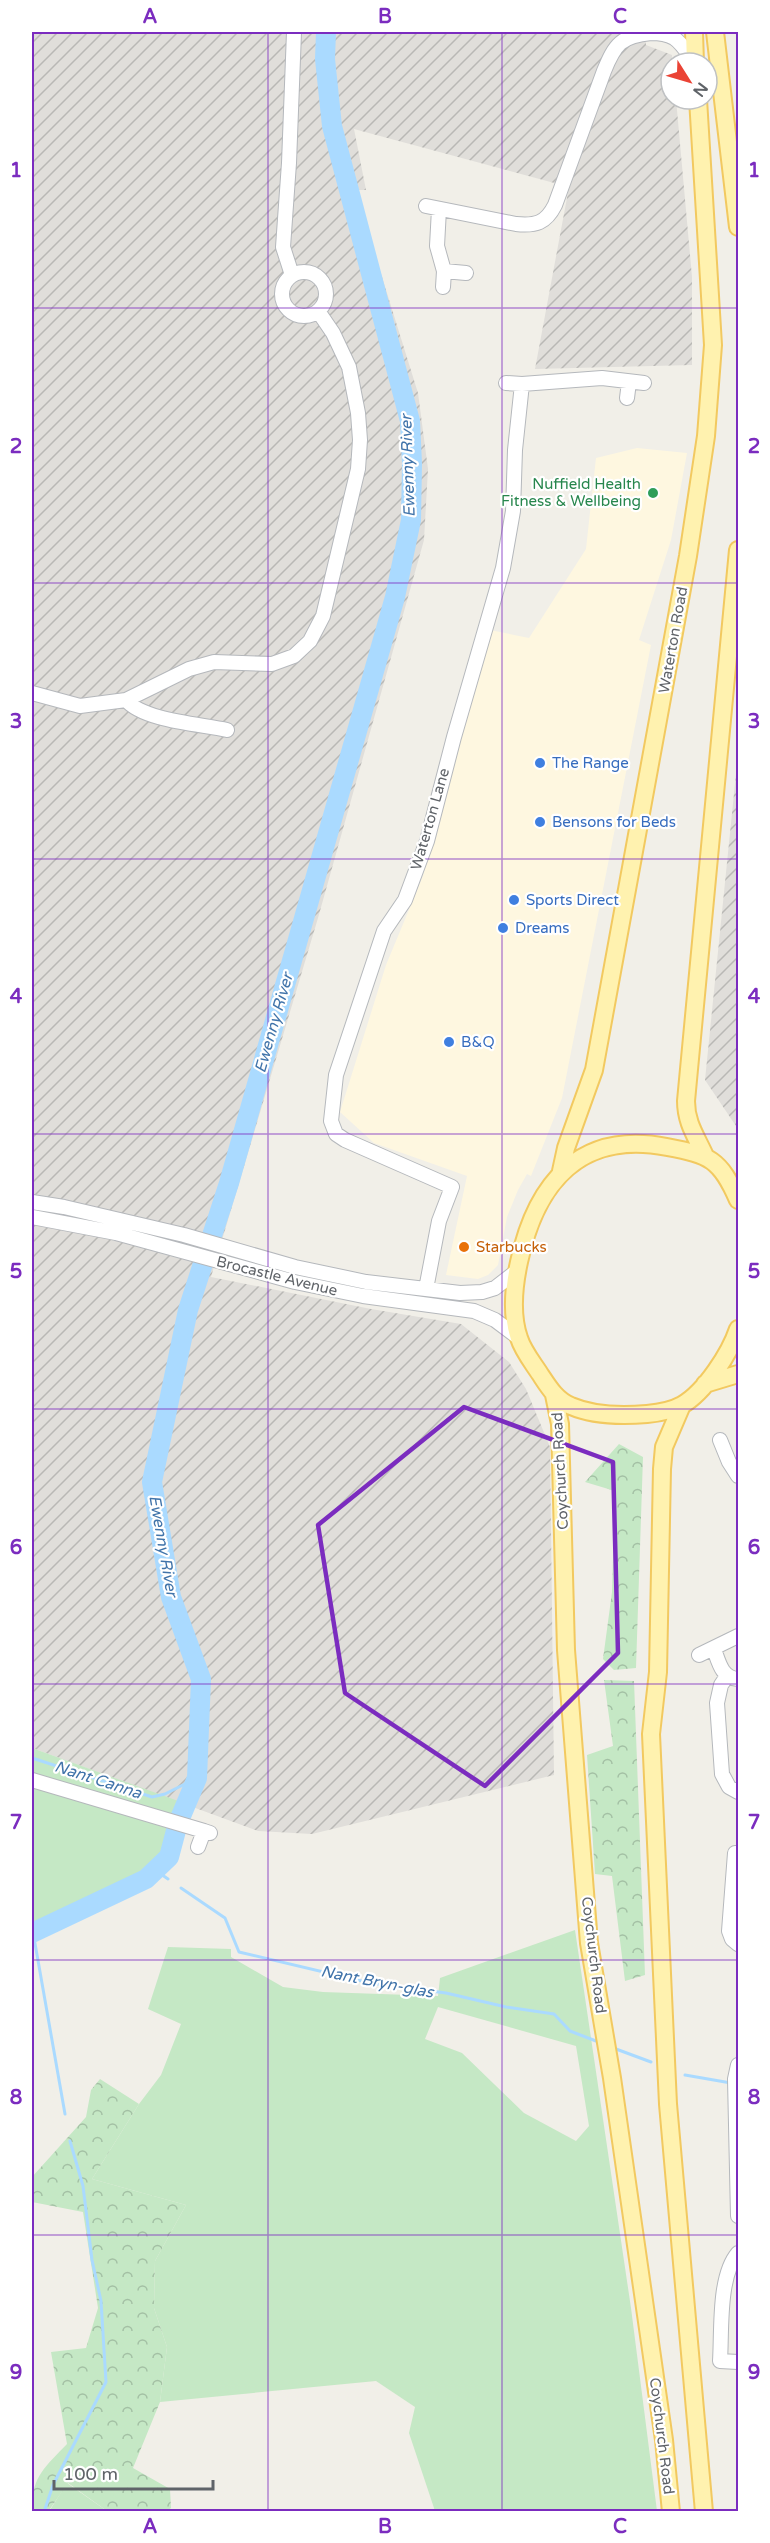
<svg xmlns="http://www.w3.org/2000/svg" width="770" height="2543" font-family="'Varela Round',sans-serif">
	<defs>
		<pattern id="industrial-furrows" width="10" height="10" patternUnits="userSpaceOnUse" patternTransform="scale(1.5)"><rect width="10" height="10" fill="#e0deda"/><path d="M-1 1l2-2M0 10L10 0M9 11l2-2" fill="none" stroke="#b9b8b5"/></pattern>
		<pattern id="forest-crowns" width="20" height="18" patternUnits="userSpaceOnUse" patternTransform="scale(1.5)"><rect width="20" height="18" fill="#c5e8c5"/><path d="M2 6a3 3 0 1 1 6 0M12 15a3 3 0 1 1 6 0" fill="none" stroke="#a3c0a4"/></pattern>
	</defs>
	<rect width="100%" height="100%" fill="#f1efe8"/>
	<path fill="#fef7e0" d="M637 448 687 453 671 540 639 640 651 645 562 1098 531 1176 527 1174 518 1190 507 1217 498 1265 488 1275 478 1279 446 1275 467 1176 374 1143 340 1112 386 965 423 876 490 630 529 638 586 549 596 458Z"/>
	<path fill="url(#industrial-furrows)" d="M32 32H645L646 45 672 55 671 99H676L692 277V365L535 369 569 187 354 129 366 190H355L418 393 428 469 424 540 318 918 211 1277 371 1309 461 1324 509 1362 526 1389 550 1447 554 1775 312 1834 258 1831 32 1748Z
		M738 754V1129L705 1080Z"/>
	<path fill="#c5e8c5" fill-rule="evenodd" d="M32 1748 181 1802 160 1860 137 1877 32 1924Z
		M575 1930 631 2308 657 2511H435L409 2433 415 2407 376 2381 160 2402 167 2347 154 2308 155 2261 186 2205 92 2179 139 2104 161 2075 181 2024 148 2009 168 1947 231 1949V1957L283 1987 323 1992 438 1996 440 1978ZM438 2007 576 2046 589 2126 576 2141 524 2113 462 2053 425 2039Z
		M67 2483 107 2511 51 2512 50 2510Z"/>
	<path fill="url(#forest-crowns)" d="M619 1444 643 1457 636 1668 614 1670 603 1659 612 1592 615 1491 585 1482Z
		M604 1680 634 1681 645 1975 625 1981 612 1876 595 1874 587 1755 613 1746Z
		M100 2079 139 2104 92 2179 186 2205 155 2261 154 2308 167 2347 160 2402 133 2468 170 2489 171 2508 167 2511H107L68 2483 50 2509 51 2511H32C31 2477 45 2467 67 2444L51 2352 86 2348 98 2308 83 2212 32 2202V2177L86 2117 91 2090Z"/>
	<g fill="none" stroke-linecap="round" stroke-linejoin="round">
		<path stroke="#aadaff" stroke-width="3" d="M32 1758 152 1797 165 1794 197 1778
			M155 1870 168 1879
			M181 1888 225 1918 239 1952 370 1983 446 1993 506 2007 554 2014 570 2031 596 2041
			M33 1932 65 2114
			M616 2049 651 2062
			M685 2075 731 2083
			M44 2512 53 2485 106 2382 101 2301 92 2260 83 2186 70 2141"/>
		<path stroke="#aadaff" stroke-width="20" d="M32 1933 146 1879 169 1857 178 1823 197 1778 201 1679 171 1597 152 1482 188 1310 229 1183 395 597 411 520 412 464 410 421 332 126 325 59 326 32"/>
		<g stroke="#b5b8bc" stroke-width="16">
			<path id="minor" d="M426 206 516 224C536 226 546 223 555 205L604 71C615 44 621 36 651 33 659 33 667 34 674 38 682 43 689 55 695 63
				M439 209 437 246 444 271 443 287
				M444 271 466 273
				M282 294a22 22 0 1 1 44 0a22 22 0 1 1-44 0Z
				M292 275 283 247 289 163 294 32
				M506 383 522 384 602 378 644 383
				M627 398 629 382
				M32 693 80 706 126 700 189 669 214 662 272 664 294 656 310 641 323 616 358 469 360 440 358 413 349 367 333 333 318 311
				M126 700C144 721 200 724 227 730
				M32 1202 64 1207 184 1235 295 1267 366 1282 460 1293 482 1292 495 1288 517 1271
				M32 1217 116 1233 295 1282 363 1296 474 1311 495 1320 519 1338
				M426 1289 439 1221 452 1187 345 1140 336 1134 331 1121 336 1075 384 931 405 900 427 841 454 737 503 568 513 511 515 450 522 384
				M720 1440 729 1462 738 1476
				M714 1649C719 1663 722 1678 738 1679
				M699 1655 738 1636
				M727 1676 721 1685 717 1703 722 1774 729 1787 738 1792
				M32 1780 204 1831
				M198 1847 204 1831 210 1833
				M735 1853 729 1931 732 1939 738 1944
				M738 2065 735 2079 738 2216
				M738 2253C718 2276 722 2331 720 2361L738 2362"/>
		</g>
		<g stroke="#f2c960" stroke-width="20">
			<path id="major" d="M694 32 695 63
				M715 32 738 227
				M705 1156C696 1136 686 1123 686 1101L738 550
				M561 1171 566 1148 594 1070 688 556 706 436 713 345 698 99
				M738 1200C720 1159 710 1155 667 1147 580 1130 536 1183 519 1262 514 1285 511 1315 519 1338 523 1351 533 1363 540 1374 548 1386 556 1400 571 1406 594 1416 623 1416 647 1414 658 1413 673 1410 682 1405 705 1392 730 1353 738 1329
				M705 1384 738 1374
				M554 1395 560 1424 566 1650 589 1943 612 2078 664 2440 671 2512
				M682 1405 664 1447 662 1469 658 1672 651 1734 668 2104 704 2512"/>
		</g>
		<use href="#minor" stroke="#fff" stroke-width="14"/>
		<use href="#major" stroke="#fff2af" stroke-width="16"/>
	</g>
	<path fill="none" stroke="#7b2cbf" stroke-width="4.5" stroke-linejoin="round" d="M464 1407 613 1462 618 1653 485 1786 345 1693 318 1525Z"/>
	<path fill="none" stroke="#7b2cbf" stroke-width="1.5" stroke-opacity="0.55" d="M268 32V2512M502 32V2512M32 308H738M32 583H738M32 859H738M32 1134H738M32 1409H738M32 1684H738M32 1960H738M32 2235H738"/>
	<circle fill="#2e9e5b" stroke="#fff" stroke-width="2" cx="653" cy="493" r="6"/>
	<g fill="#3f7fe0" stroke="#fff" stroke-width="2">
		<circle cx="540" cy="763" r="6"/>
		<circle cx="540" cy="822" r="6"/>
		<circle cx="514" cy="900" r="6"/>
		<circle cx="503" cy="928" r="6"/>
		<circle cx="449" cy="1042" r="6"/>
	</g>
	<circle fill="#e8710a" stroke="#fff" stroke-width="2" cx="464" cy="1247" r="6"/>
	<g text-anchor="middle" dominant-baseline="central" stroke-width="4.5" stroke-linejoin="round" paint-order="stroke">
		<g font-size="15" fill="#27864d" stroke="#fff" text-anchor="end">
			<text x="641" y="484">Nuffield Health<tspan x="641" dy="17">Fitness &amp; Wellbeing</tspan></text>
		</g>
		<g font-size="15" fill="#5f6368" stroke="#fff">
			<text transform="translate(673 640) rotate(-80)">Waterton Road</text>
			<text transform="translate(430 819) rotate(-74)">Waterton Lane</text>
			<text transform="translate(277 1276) rotate(14)">Brocastle Avenue</text>
			<text transform="translate(560 1471) rotate(-93)">Coychurch Road</text>
			<text transform="translate(594 1955) rotate(83)">Coychurch Road</text>
			<text transform="translate(662 2436) rotate(83)">Coychurch Road</text>
		</g>
		<g font-size="15" fill="#366cbe" stroke="#fff" text-anchor="start">
			<text x="552" y="763">The Range</text>
			<text x="552" y="822">Bensons for Beds</text>
			<text x="526" y="900">Sports Direct</text>
			<text x="515" y="928">Dreams</text>
			<text x="461" y="1042">B&amp;Q</text>
		</g>
		<g font-size="15" fill="#c56008" stroke="#fff" text-anchor="start">
			<text x="476" y="1247">Starbucks</text>
		</g>
		<g font-size="16" font-style="italic" fill="#4174aa" stroke="#fff">
			<text transform="translate(408 466) rotate(-92)">Ewenny River</text>
			<text transform="translate(274 1023) rotate(-74)">Ewenny River</text>
			<text transform="translate(163 1546) rotate(80)">Ewenny River</text>
			<text transform="translate(98 1780) rotate(18)">Nant Canna</text>
			<text transform="translate(377 1982) rotate(11)">Nant Bryn-glas</text>
		</g>
	</g>
	<rect width="770" height="2543" fill="none" stroke="#ffffff" stroke-width="66"/>
	<g transform="translate(689 81) rotate(127)"><circle r="28" fill="#ffffff" stroke="#bfc1c3" stroke-width="1.5"/>
	<path d="M0-4.5L10 22L0 15L-10 22Z" fill="#ea4335"/>
	<text y="-9" font-size="16" font-weight="bold" text-anchor="middle" fill="#5f6368">N</text>
	</g>
	<path d="M54 2480v9h159v-9" fill="none" stroke="#5f6368" stroke-width="3"/>
	<text x="63" y="2480" font-size="18" fill="#5f6368" stroke="#ffffff" stroke-width="4.5" paint-order="stroke">100 m</text>
	<rect x="33" y="33" width="704" height="2477" fill="none" stroke="#7b2cbf" stroke-width="2"/>
	<g font-size="20" text-anchor="middle" font-weight="bold" fill="#7b2cbf">
		<text x="150" y="23">A</text>
		<text x="385" y="23">B</text>
		<text x="620" y="23">C</text>
		<text x="16" y="177">1</text>
		<text x="754" y="177">1</text>
		<text x="16" y="453">2</text>
		<text x="754" y="453">2</text>
		<text x="16" y="728">3</text>
		<text x="754" y="728">3</text>
		<text x="16" y="1003">4</text>
		<text x="754" y="1003">4</text>
		<text x="16" y="1278">5</text>
		<text x="754" y="1278">5</text>
		<text x="16" y="1554">6</text>
		<text x="754" y="1554">6</text>
		<text x="16" y="1829">7</text>
		<text x="754" y="1829">7</text>
		<text x="16" y="2104">8</text>
		<text x="754" y="2104">8</text>
		<text x="16" y="2379">9</text>
		<text x="754" y="2379">9</text>
		<text x="150" y="2533">A</text>
		<text x="385" y="2533">B</text>
		<text x="620" y="2533">C</text>
	</g>
</svg>
